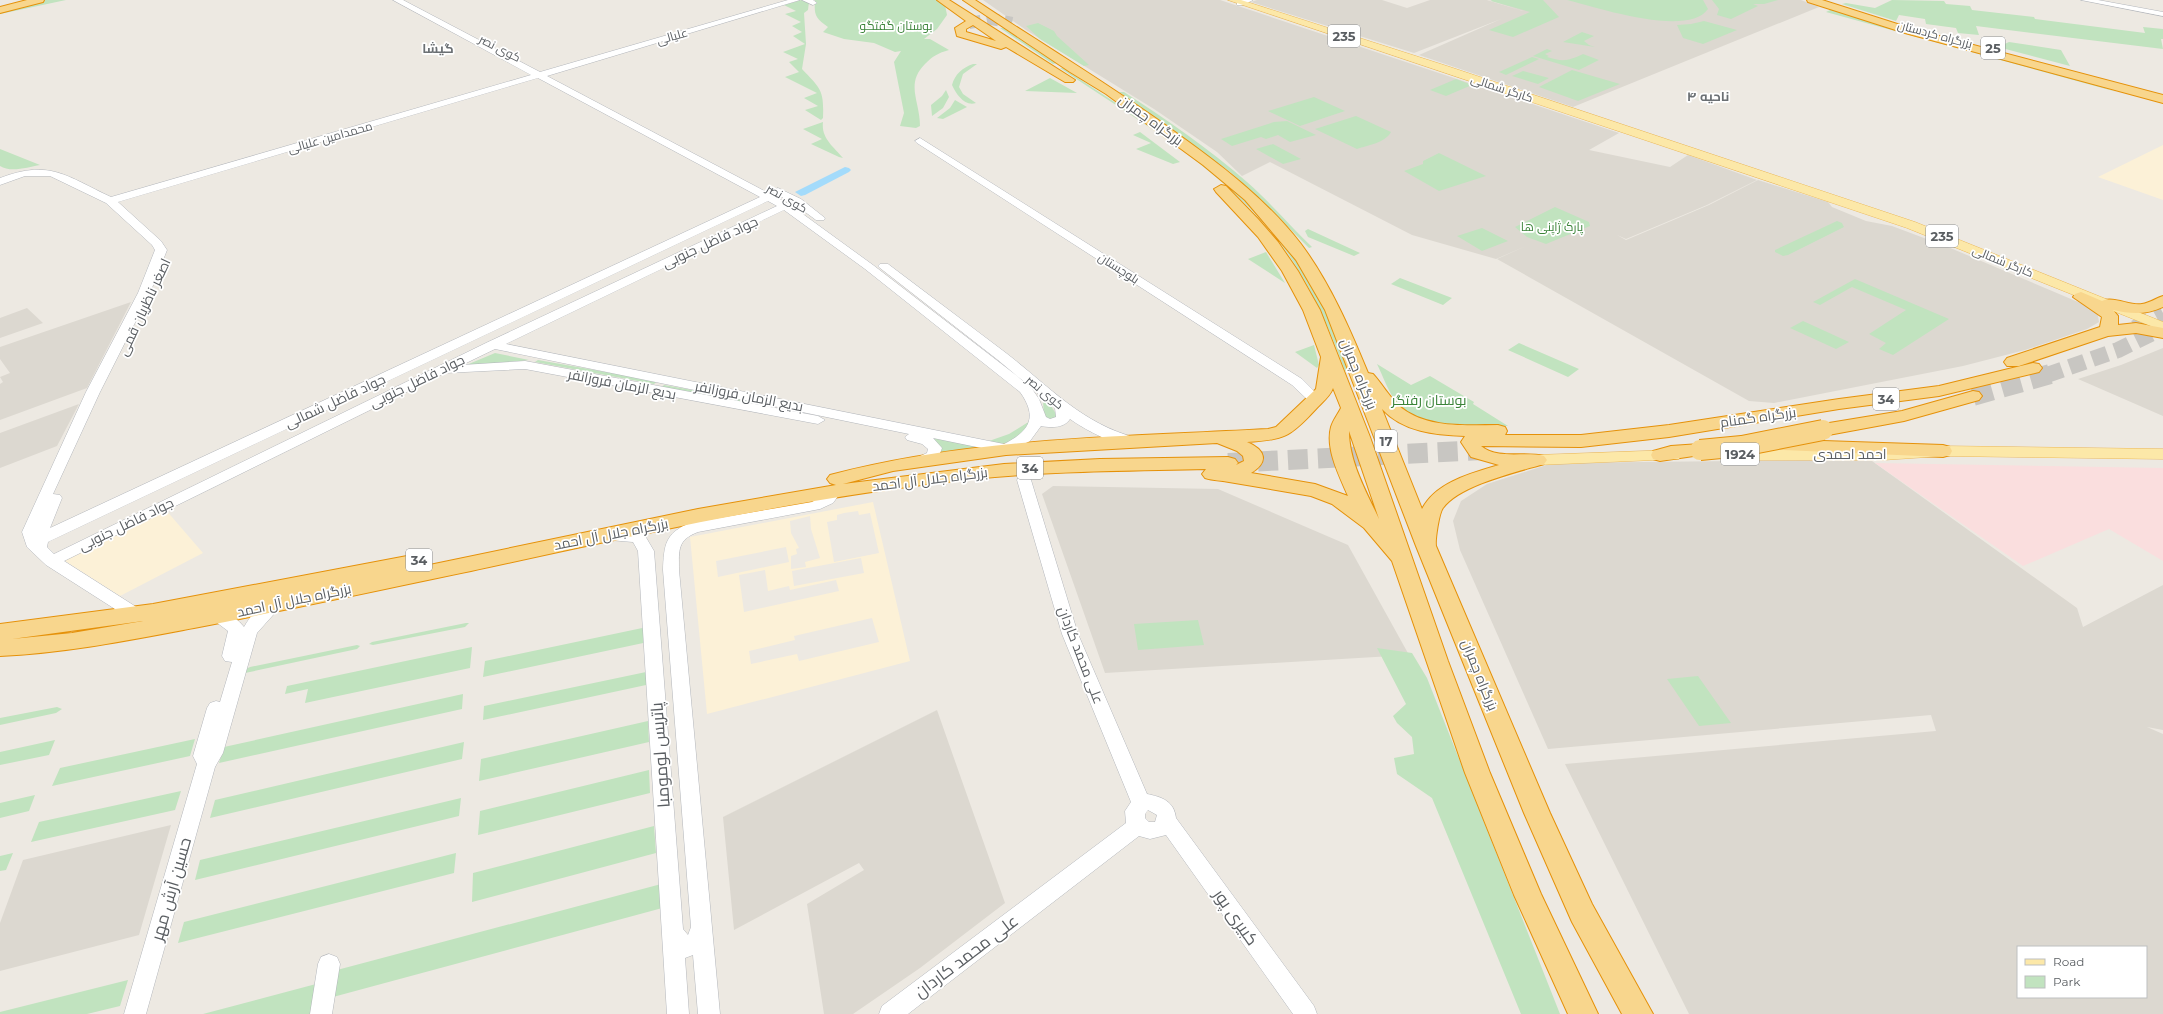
<svg xmlns="http://www.w3.org/2000/svg" width="2163" height="1014" font-family="Montserrat,Cairo,sans-serif">
	<rect width="100%" height="100%" fill="#ede9e2"/>
	<path fill="#fcf1d7" fill-rule="evenodd" d="M2163 145V200L2098 177Z
		M873 502 910 661 707 714 690 537ZM858 511 859 515 870 513 879 553 834 562 827 522 837 520V515L844 513ZM810 516 811 529 820 558 805 562 806 567 791 569V556L797 554 796 549 799 548 791 533 790 521ZM786 547 789 562 718 577 716 561ZM861 558 864 573 794 586 792 571ZM765 570 768 591 789 586 790 590 836 580 839 591 744 612 739 575ZM872 618 879 642 799 661 797 654 751 664 749 651 795 640 794 636Z
		M165 509 203 553 120 596 65 561 70 556Z"/>
	<path fill="#dcd8d0" fill-rule="evenodd" d="M983 0H1220L1619 133 1589 150 1670 167 1688 155 1757 180 1707 205 1626 239 1617 235 1626 240 1709 205 1758 180 1828 202 1832 207 1866 221 1892 226 1948 247 2097 310 2099 322 2087 329 2025 350 1963 366 1774 403 1749 401 1497 259 1533 243 1496 259 1412 235 1270 162 1242 176 1217 152 1154 109 1026 30Z
		M1257 0H1382L1407 8 1430 0H1487L1523 11 1489 0H1801L1819 7 1573 107 1419 55 1501 19 1414 53 1251 2Z
		M131 302 87 388 0 420V384L3 382 0 377 10 373 0 359V347Z
		M27 308 43 323 0 338V318Z
		M2163 348V416L2078 379 2121 365Z
		M79 404 57 446 0 468V433Z
		M1835 460 1872 461 2077 608 2083 627 2163 585V730L2147 727 2163 734V1014H1689L1565 764 1936 731 1931 715 1548 749 1460 550 1453 521 1461 501 1487 484 1553 463ZM2018 947H2146V997H2018Z
		M1053 486 1218 489 1348 545 1409 655 1105 673 1042 494Z
		M937 710 1005 903 920 968 853 1014H824L807 904 864 870 859 863 734 930 723 817Z
		M171 825 139 935 0 971V923L23 860Z"/>
	<path fill="#fadede" d="M1875 463 2163 468V561L2109 529 2023 566Z"/>
	<path fill="#c1e3bf" d="M44 0H66L0 14V12Z
		M801 0 809 2 808 10 804 13 806 44 802 69C821 89 824 90 823 118L821 120 805 110 818 106 804 98 817 93 785 77 799 72 789 62 798 59 783 52 805 44 793 36 802 32 792 26 801 22 785 14 796 11 784 5Z
		M815 0H938L945 5 947 15 937 29 924 39H930L949 50C938 53 933 56 925 64 905 84 920 101 920 126L916 128 900 126 904 113 894 62 901 51 895 52 874 43 844 39 823 32 828 27C815 18 814 15 815 0Z
		M1492 0H1543L1559 17 1513 37 1489 30 1530 12 1491 1Z
		M1567 0H1703L1708 9C1688 38 1595 7 1567 0Z
		M1712 0H1778L1764 4H1753L1758 6 1731 19 1717 15 1719 9Z
		M1892 0 1944 1 1946 4 1970 6 1972 10 2034 17 2035 19 2145 33 2143 27 2163 29V39H2161L2163 49 1976 26 1979 35 1958 33 1956 28 1926 24 1925 19 1899 15 1896 21 1842 4 1846 3 1875 8Z
		M1832 9 2087 82 2117 92 1826 12Z
		M1704 21 1737 30 1703 44 1683 38 1677 25 1691 24Z
		M1038 23 1054 31 1057 36 1089 65 1084 66 1040 39 1026 26Z
		M1000 28H1003L1057 63 1053 64Z
		M1582 32 1594 36 1584 41 1589 45 1595 47 1563 42Z
		M2009 42 2061 50 2070 66 1998 47Z
		M1547 49 1552 51 1545 54 1549 56 1547 57C1563 62 1568 61 1583 54L1599 60 1579 70 1533 56Z
		M1532 57 1539 59 1506 75 1499 72Z
		M973 64H977L963 74 959 87 963 94 976 103C965 107 956 94 952 85 955 74 962 68 973 64Z
		M1060 68H1063L1075 76C1145 123 1222 167 1277 233 1310 274 1331 323 1352 371H1345C1327 322 1307 276 1274 235 1217 165 1134 118 1060 68Z
		M1572 70 1620 84 1578 101 1539 87Z
		M1523 71 1549 78 1538 84 1512 76Z
		M1050 78 1077 93 1025 91Z
		M1456 79 1472 85 1446 96 1430 90Z
		M946 90 949 97 943 108 932 116 931 105 942 96Z
		M1119 92H1124C1167 120 1208 148 1247 182 1270 202 1290 226 1312 247L1309 248 1259 198 1230 172Z
		M1314 97 1345 111 1300 126 1268 111Z
		M955 100 967 107 943 119 937 118 950 108Z
		M1356 116 1391 132C1385 143 1368 145 1357 149L1315 129Z
		M1287 121 1316 135 1290 142 1278 135 1266 139 1261 137 1232 146 1221 139 1274 122Z
		M823 122C821 138 833 146 843 158L839 157 811 144 822 139 803 129Z
		M1140 132 1180 162 1173 164 1136 149 1151 143 1133 135Z
		M1273 144 1301 159 1283 164 1256 149Z
		M0 149 40 165C28 167 11 173 0 166Z
		M1439 153 1486 176 1439 191 1404 171 1423 164V161Z
		M1555 207 1589 222 1590 226 1546 244 1527 237 1515 227Z
		M1837 221 1842 223 1844 227 1788 255 1783 256 1775 252V250Z
		M1482 228 1508 241 1482 251 1457 236Z
		M1308 229 1360 253 1354 256 1308 237 1305 231Z
		M1266 252 1285 283 1248 259Z
		M1400 278 1452 298 1443 305 1391 284Z
		M1855 279 1949 319 1893 355 1879 349 1886 343 1869 334 1906 310 1852 287 1820 305 1813 302Z
		M1803 321 1849 342 1836 349 1790 328Z
		M1519 343 1579 369 1568 377 1508 350Z
		M1314 345 1319 365 1317 368 1295 352Z
		M495 353 529 360 464 368V366Z
		M538 360 657 381 654 384 535 362Z
		M1377 364 1411 385 1430 376 1474 402 1473 404 1508 426C1475 426 1417 434 1396 402 1388 391 1383 376 1377 364Z
		M664 385 749 400 746 403 661 388Z
		M1039 392 1046 398 1058 417 1051 421 1044 417 1043 401Z
		M763 400 982 448 938 454 930 439Z
		M1030 421 1026 429 1006 446 989 441 1009 434Z
		M1198 620 1204 645 1138 650 1134 624Z
		M466 623H469L465 627 373 645 369 644 372 642Z
		M647 627 648 642 483 677 485 661Z
		M357 645 360 646 357 649 245 673 246 669 250 667Z
		M472 647 470 668 305 703 308 689 285 694 287 686Z
		M1377 648 1412 653 1427 678 1560 1014H1521L1432 798 1397 774 1394 758 1414 754 1412 737 1397 723 1393 716 1406 704Z
		M646 672V685L483 720 484 706Z
		M1698 676 1731 723 1699 726 1667 679Z
		M463 694 462 709 219 763 224 747Z
		M57 707 62 709 56 713 0 725V718Z
		M648 721 649 742 479 781 481 759Z
		M195 739 190 756 52 786 60 768Z
		M55 740 49 755 0 765V752Z
		M464 742 462 759 210 818 215 800Z
		M649 770 650 793 478 835 480 811Z
		M181 791 175 810 31 842 39 822Z
		M35 795 29 811 0 818V803Z
		M461 798 459 816 195 880 200 860Z
		M654 826 656 853 472 902 473 873Z
		M13 853 6 870 0 871V856Z
		M456 853 454 873 178 943 184 922Z
		M665 883 666 907 333 997 337 970Z
		M128 980 120 1006 87 1014H0V1012Z
		M316 984 311 1014H203Z"/>
	<g fill="none" stroke-linecap="round" stroke-linejoin="round">
		<path fill="#a3dbfb" fill-rule="evenodd" d="M845 167 849 168 851 170 849 172 805 195 801 196 795 192Z"/>
		<path stroke="#c8c6c2" stroke-width="12" stroke-dasharray="12 6" stroke-linecap="butt" d="M969 23 992 19 1012 23"/>
		<path stroke="#c8c6c2" stroke-width="16" stroke-dasharray="16 8" stroke-linecap="butt" d="M2135 328 2163 313
			M2047 375 2118 350 2163 328"/>
		<path stroke="#c8c6c2" stroke-width="20" stroke-dasharray="20 10" stroke-linecap="butt" d="M1973 396 2050 374
			M1228 463 1483 450"/>
		<g stroke="#b4b7bc" stroke-width="1">
			<path id="secondary" d="M393 0H403L540 72 788 0H800L547 76 789 204 873 265 1030 386 1039 399 1046 417 1050 419 1056 417 1055 408 998 360 880 268 878 266 880 264H888C927 294 967 323 1006 353 1050 387 1082 424 1137 438L1139 441 1137 444C1119 449 1084 429 1070 419 1065 428 1051 428 1041 426L1030 441 1006 453 933 438 942 448C939 459 930 466 918 463L916 460 918 457 927 453 928 449 922 444 907 440 905 437 909 434 495 349 462 365 525 361 818 416 825 420 818 424 525 369 445 373 64 561 141 610 143 614 141 618 135 620 129 618 46 565 27 547 22 532 86 392 138 293 155 250 152 245 106 203 50 176H25L0 185V178C50 159 66 176 111 197L531 75ZM538 78 760 197 50 528 62 498 60 495 53 494 100 392 150 293 167 250 161 241 118 202ZM768 201 777 206 488 342 54 554 47 547 48 542ZM784 210 865 269 1020 392C1038 417 1030 431 1004 444L506 344Z
				M802 0H813L817 3 813 5Z
				M1241 0H1253L1243 5H1237V1Z
				M2081 0H2098L2163 12V16Z
				M920 138 1302 379 1322 399 1320 402H1310L1292 385 917 143 915 141Z
				M778 188 801 199 825 218 824 220H816L793 203 774 193 773 191Z
				M1024 475 1029 477 1031 480 1078 634 1147 794C1162 797 1174 801 1176 818L1314 1006 1317 1014H1293L1166 835 1150 839 1139 836 908 1014H879L882 1006 1126 823 1125 811 1131 802 1062 634 1017 480 1019 477ZM1148 810 1157 815 1155 822H1149L1145 818V814Z
				M834 487 839 489 841 492 833 503 820 509 698 532C677 540 679 550 679 570L720 1014H698L693 955 685 958 689 1014H667L638 551 633 542 609 540 606 536 609 532 627 530 644 534 654 551 683 929 688 935 691 927 663 570C664 545 665 533 690 523L812 502C820 498 827 489 834 487Z
				M274 599 280 601 282 605 257 633 223 753 215 767 146 1014H124L197 764 193 756 207 708 210 703 216 701 220 702 232 662 225 661 222 656 228 631 212 619 210 615 212 611C223 607 237 618 244 627 250 616 262 603 274 599Z
				M329 954 337 957 340 964 332 1014H310L318 964 321 957Z"/>
		</g>
		<g stroke="#ebb95c" stroke-width="1">
			<path id="primary" d="M1228 0H1241L1450 67 1915 222 2163 322V331L1907 228Z
				M1943 446 2163 449V459L1943 456 1883 460H1729L1723 459 1721 455 1723 451 1729 450H1883Z
				M1673 450 1679 451 1681 455 1679 459 1537 465 1531 464 1529 460 1531 456 1537 455Z"/>
		</g>
		<g stroke="#e59109" stroke-width="2">
			<path id="highway" d="M27 0H44L43 2 0 13V7Z
				M937 0H949L1075 80 1073 82H1065L1006 47 1001 49 957 36 955 28 966 21ZM973 25 996 41 966 32V29Z
				M963 0H975C1042 44 1110 85 1175 132 1221 165 1266 199 1301 244 1330 283 1350 329 1368 373L1373 374C1382 384 1389 396 1398 405 1425 429 1465 425 1498 425L1505 427 1507 431 1505 435H1581L1669 425 1839 399 1939 386 2033 363 2039 364 2042 368 2039 372 1939 396 1839 409 1669 437 1581 447 1481 446C1498 460 1525 451 1544 456L1547 460 1544 464C1517 472 1460 485 1443 508 1439 513 1435 540 1436 546L1550 813 1592 904 1653 1014H1622L1572 922 1524 813 1416 546 1325 310 1296 260 1245 200 1203 165 1106 94 1070 72ZM1382 409C1403 432 1436 435 1465 436L1461 442 1471 457 1499 465C1472 473 1436 482 1422 509Z
				M1807 0H1822L1913 29 2163 95V103L1905 33 1808 2Z
				M1221 185 1226 186 1258 219 1278 242 1298 271 1320 310 1370 437 1448 661 1490 773 1541 894 1598 1014H1568L1514 895 1465 773 1392 561 1364 528 1332 504 1311 496 1229 482C1221 480 1214 481 1205 478L1202 474 1206 469C1128 471 1050 471 973 479 803 497 637 535 471 571 379 590 287 610 194 628 130 640 66 653 0 656V624L153 604 407 556 414 558 418 563 415 568 698 509 836 485 830 483 827 479 830 475C973 437 1122 437 1268 429L1276 427 1316 389 1321 357 1303 310 1282 271 1258 237 1216 192 1214 189ZM1333 388 1341 408C1338 414 1333 420 1331 427 1325 449 1340 477 1348 496L1315 484 1251 473C1269 462 1266 450 1247 442 1284 440 1290 437 1315 410 1321 403 1330 397 1333 388ZM1349 431 1379 519C1366 491 1349 462 1349 431ZM1217 443 1237 451 1243 456 1244 461 1236 465 1238 463 1235 459 1228 457 1100 459 1004 464 843 484 893 471 1006 455ZM143 621 72 633 12 639Z
				M2081 292 2102 301C2114 296 2129 306 2142 304 2150 303 2156 298 2163 296V307C2146 315 2131 314 2113 310L2118 316V325L2136 323 2163 328V338L2136 333 2108 336 2019 366H2007L2004 362 2007 358 2100 327 2102 317 2073 297 2075 294Z
				M1973 391 1979 392 1982 396 1979 400 1904 421 1823 436 1816 434 1814 430 1816 426 1823 424 1902 411Z
				M1765 439 1943 445 1950 447 1952 451 1950 455 1943 457 1758 449 1756 445 1758 441Z
				M1700 444 1707 446 1709 450 1707 454 1660 461 1653 459 1651 455 1653 451 1671 446Z"/>
		</g>
		<use href="#secondary" fill="#fff" fill-rule="evenodd"/>
		<use href="#primary" fill="#fce8a8" fill-rule="evenodd"/>
		<use href="#highway" fill="#f8d68d" fill-rule="evenodd"/>
		<g stroke="#e59109" stroke-width="22" stroke-linecap="butt">
			<path id="highway-bridge" d="M1700 450 1742 446 1823 430"/>
		</g>
		<use href="#highway-bridge" stroke="#f8d68d" stroke-width="20"/>
	</g>
	<g text-anchor="middle" dominant-baseline="central" stroke-width="3.5" stroke-linejoin="round" paint-order="stroke">
		<g font-size="12" fill="#3a8338" stroke="#fff">
			<text x="896" y="25">بوستان گفتگو</text>
			<text x="1552" y="226">پارک ژاپنی ها</text>
		</g>
		<g font-size="12" fill="#5a5e62" stroke="#fff">
			<text transform="translate(1935 34) rotate(15)">بزرگراه کردستان</text>
			<text transform="translate(672 36) rotate(-16)">علیالی</text>
			<text transform="translate(500 48) rotate(27)">کوی نصر</text>
			<text transform="translate(1502 88) rotate(18)">کارگر شمالی</text>
			<text transform="translate(330 137) rotate(-16)">محمدامین علیالی</text>
			<text transform="translate(787 198) rotate(30)">کوی نصر</text>
			<text transform="translate(2003 261) rotate(22)">کارگر شمالی</text>
			<text transform="translate(1119 268) rotate(33)">بلوچستان</text>
			<text transform="translate(1045 392) rotate(40)">کوی نصر</text>
		</g>
		<g fill="#fff" stroke="#8c8e91" stroke-width="1">
			<rect x="1328" y="25" width="32" height="22" rx="3"/>
			<rect x="1981" y="37" width="24" height="22" rx="3"/>
			<rect x="1926" y="225" width="32" height="22" rx="3"/>
			<rect x="1873" y="388" width="26" height="22" rx="3"/>
			<rect x="1375" y="430" width="22" height="22" rx="3"/>
			<rect x="1721" y="443" width="38" height="22" rx="3"/>
			<rect x="1017" y="457" width="26" height="22" rx="3"/>
			<rect x="406" y="549" width="26" height="22" rx="3"/>
		</g>
		<g font-size="13" font-weight="bold" fill="#5a5e62">
			<text x="1344" y="36">235</text>
			<text x="1993" y="48">25</text>
			<text x="1942" y="236">235</text>
			<text x="1886" y="399">34</text>
			<text x="1386" y="441">17</text>
			<text x="1740" y="454">1924</text>
			<text x="1030" y="468">34</text>
			<text x="419" y="560">34</text>
		</g>
		<g font-size="13" font-weight="bold" fill="#6b7074" stroke="#fff">
			<text x="438" y="48">گیشا</text>
		</g>
		<g font-size="13" font-weight="bold" fill="#6b7074" stroke="#fff">
			<text x="1708" y="96">ناحیه ۴</text>
		</g>
		<g font-size="14" fill="#5a5e62" stroke="#fff">
			<text transform="translate(1151 120) rotate(36)">بزرگراه چمران</text>
			<text transform="translate(710 242) rotate(-25)">جواد فاضل جنوبی</text>
			<text transform="translate(144 307) rotate(-65)">اصغر ناظریان قمی</text>
			<text transform="translate(1359 374) rotate(68)">بزرگراه چمران</text>
			<text transform="translate(417 381) rotate(-26)">جواد فاضل جنوبی</text>
			<text transform="translate(622 384) rotate(11)">بدیع الزمان فروزانفر</text>
			<text transform="translate(749 396) rotate(11)">بدیع‌ الزمان فروزانفر</text>
			<text transform="translate(335 401) rotate(-25)">جواد فاضل شمالی</text>
			<text transform="translate(1758 417) rotate(-8)">بزرگراه گمنام</text>
			<text x="1850" y="454">احمد احمدی</text>
			<text transform="translate(930 479) rotate(-7)">بزرگراه جلال آل احمد</text>
			<text transform="translate(126 524) rotate(-26)">جواد فاضل جنوبی</text>
			<text transform="translate(611 534) rotate(-11)">بزرگراه جلال آل احمد</text>
			<text transform="translate(294 600) rotate(-12)">بزرگراه جلال آل احمد</text>
			<text transform="translate(1081 655) rotate(69)">علی محمد کاردان</text>
			<text transform="translate(1480 675) rotate(68)">بزرگراه چمران</text>
		</g>
		<g font-size="14" fill="#3a8338" stroke="#fff">
			<text x="1429" y="400">بوستان رفتگر</text>
		</g>
		<g font-size="17" fill="#5a5e62" stroke="#fff">
			<text transform="translate(660 755) rotate(-94)">پاتریس لومومبا</text>
			<text transform="translate(171 889) rotate(-74)">حسین آرش مهر</text>
			<text transform="translate(1236 917) rotate(55)">کبیری پور</text>
			<text transform="translate(966 956) rotate(-37)">علی محمد کاردان</text>
		</g>
	</g>
	<rect x="2017" y="946" width="130" height="52" fill="#ffffff" stroke="#bdbfc0"/>
	<rect x="2025" y="959" width="20" height="6" fill="#fce8a8" stroke="#bdbfc0"/>
	<text x="2053" y="966" font-size="12" fill="#5a5e62">Road</text>
	<rect x="2025" y="976" width="20" height="12" fill="#c1e3bf" stroke="#bdbfc0"/>
	<text x="2053" y="986" font-size="12" fill="#5a5e62">Park</text>
</svg>
